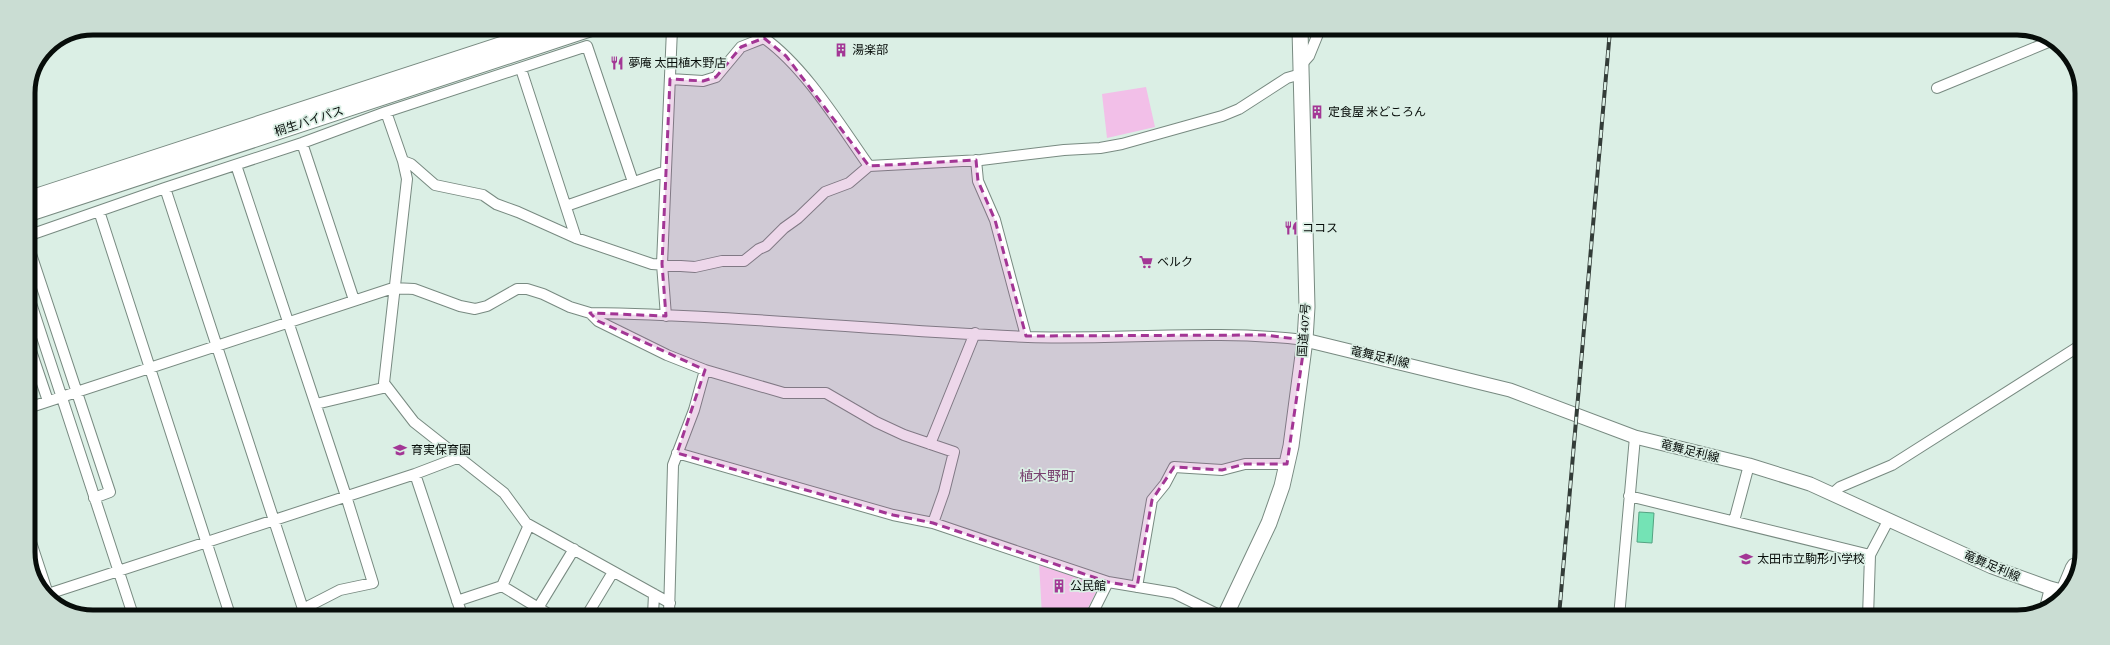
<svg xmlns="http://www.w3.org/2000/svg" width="2110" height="645" font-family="'Crimson Pro','Noto Sans JP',serif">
	<rect width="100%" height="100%" fill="#dbefe5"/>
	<path fill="#f2bfe8" d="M1146 87 1155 127 1107 138 1102 94Z
		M1039 562 1099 586 1084 616H1042Z"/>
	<path fill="#74e3b5" stroke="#53a382" d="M1639 512 1654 513 1652 543 1637 542Z"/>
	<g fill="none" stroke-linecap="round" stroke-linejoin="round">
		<g stroke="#788a81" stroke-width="12">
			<path id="minor" d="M1301 65 1309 56 1320 29
				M521 69 576 238
				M670 79 703 81 716 77 741 47 764 38C805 67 840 125 869 166
				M1937 88 2051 41
				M386 112 403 161 407 179 384 383 414 422 504 493 526 523 670 603
				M302 143 354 300
				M976 160 978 181 995 220 1026 336
				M403 161 411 164 435 185 483 195 496 204 518 212 576 238 652 264 695 267 722 261H744L759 249 766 246 784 228 798 218 825 192 849 183 869 166 981 160 1064 150 1100 148 1122 144 1222 116 1239 109 1287 78 1301 74
				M236 165 346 496 373 583 340 590 303 609
				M165 188 305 615
				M566 206 666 171
				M99 211 230 615
				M28 294 133 615
				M590 313 598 321 667 355 705 370 784 393H826L876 422 904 435 954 452 944 492 933 523
				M666 316 662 264 672 29
				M28 342 48 401
				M316 404 387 387
				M28 408 393 288 414 289 460 306 475 309 487 306 517 289H527L543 294 570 307 590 313C736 315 882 331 1028 337 1120 340 1213 329 1305 340
				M930 444 975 333
				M677 453 893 515 933 523 1108 582 1174 593 1221 616
				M415 474 462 615
				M1833 493 1840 487 1892 465 2081 345
				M1629 496 1870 555
				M94 498 110 492 28 245V239L30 235 165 188 302 143 386 112 587 46 633 182
				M1734 521 1749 465
				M28 533 49 597
				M502 586 529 525
				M1137 587 1152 500 1165 484 1174 467 1222 470 1245 464H1287
				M2061 591 2071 567 2073 564 2080 562
				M48 594 415 474 457 458
				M457 601 502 586 550 615
				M538 608 574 549
				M2045 608 2050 588
				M587 615 613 572
				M653 615 654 594
				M669 615 673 465 694 410 705 370
				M1091 616 1108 582
				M1619 617 1635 437
				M1868 617 1870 555 1889 519"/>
		</g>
		<g stroke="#788a81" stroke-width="15">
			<path id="major" d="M1305 340 1510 390 1635 437 1749 465 1810 484 1992 567 2050 588 2065 592"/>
		</g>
		<g stroke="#788a81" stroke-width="17">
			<path id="highway" d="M28 199 549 29
				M28 214 590 29
				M1225 616 1269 523 1282 486 1291 446 1305 340 1307 307 1300 29"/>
		</g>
		<use href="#minor" stroke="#fff" stroke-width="10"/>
		<use href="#major" stroke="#fff" stroke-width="13"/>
		<use href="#highway" stroke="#fff" stroke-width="15"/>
		<g stroke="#333c38" stroke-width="4">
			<path id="rail" d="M1559 616 1610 30"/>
		</g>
		<use href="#rail" stroke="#dbefe5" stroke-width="2.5" stroke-dasharray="8" stroke-linecap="butt"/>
	</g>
	<path fill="#a33695" fill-opacity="0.2" stroke="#a33695" stroke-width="3" stroke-dasharray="8 5" stroke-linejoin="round" d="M764 38 786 56 869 166 976 160 978 181 995 220 1026 336 1264 335 1305 340 1287 464H1245L1222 470 1174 467 1152 500 1137 587 1108 582 933 523 893 515 677 453 705 370 598 321 590 313 666 316 662 264 670 79 703 81 716 77 741 47Z"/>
	<defs>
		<g id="building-bare" transform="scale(1.08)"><path d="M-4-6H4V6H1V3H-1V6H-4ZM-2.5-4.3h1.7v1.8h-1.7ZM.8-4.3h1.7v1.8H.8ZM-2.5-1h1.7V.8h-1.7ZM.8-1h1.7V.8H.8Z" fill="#a33695" stroke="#dbefe5" stroke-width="2.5" paint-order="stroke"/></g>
		<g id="restaurant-bare" transform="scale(1.08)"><path d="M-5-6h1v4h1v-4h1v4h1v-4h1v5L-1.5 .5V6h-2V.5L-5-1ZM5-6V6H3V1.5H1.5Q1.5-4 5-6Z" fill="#a33695" stroke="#dbefe5" stroke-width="2.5" paint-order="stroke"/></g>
		<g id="supermarket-bare" transform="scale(1.08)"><path d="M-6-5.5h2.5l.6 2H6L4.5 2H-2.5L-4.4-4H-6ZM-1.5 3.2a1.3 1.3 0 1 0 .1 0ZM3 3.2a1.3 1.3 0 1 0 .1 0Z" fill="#a33695" stroke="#dbefe5" stroke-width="2.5" paint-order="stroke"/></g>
		<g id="school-bare" transform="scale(1.08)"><path d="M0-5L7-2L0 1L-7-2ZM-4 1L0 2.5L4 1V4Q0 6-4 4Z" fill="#a33695" stroke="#dbefe5" stroke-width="2.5" paint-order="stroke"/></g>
	</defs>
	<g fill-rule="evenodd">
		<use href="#building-bare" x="841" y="50"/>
		<use href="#restaurant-bare" x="617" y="63"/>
		<use href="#building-bare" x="1317" y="112"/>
		<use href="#restaurant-bare" x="1291" y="228"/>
		<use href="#supermarket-bare" x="1146" y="262"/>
		<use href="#school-bare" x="400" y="450"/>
		<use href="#school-bare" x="1746" y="559"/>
		<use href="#building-bare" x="1059" y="586"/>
	</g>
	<g text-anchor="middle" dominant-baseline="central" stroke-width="3.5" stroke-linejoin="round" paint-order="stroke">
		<g font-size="12" fill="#070d0a" stroke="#dbefe5" text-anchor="start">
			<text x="852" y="50">湯楽部</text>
			<text x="628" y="63">夢庵 太田植木野店</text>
			<text x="1328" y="112">定食屋 米どころん</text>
			<text x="1302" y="228">ココス</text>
			<text x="1157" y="262">ベルク</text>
			<text x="411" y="450">育実保育園</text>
			<text x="1757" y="559">太田市立駒形小学校</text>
			<text x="1070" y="586">公民館</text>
		</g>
		<g font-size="12" fill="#070d0a" stroke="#dbefe5">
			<text transform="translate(309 121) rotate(-18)">桐生バイパス</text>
			<text transform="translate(1304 330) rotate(-86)">国道407号</text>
			<text transform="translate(1380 357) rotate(13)">竜舞足利線</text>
			<text transform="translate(1690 451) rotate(14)">竜舞足利線</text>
			<text transform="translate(1992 566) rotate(23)">竜舞足利線</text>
		</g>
		<g font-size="14" fill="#78406f" stroke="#dbefe5">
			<text x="1047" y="476">植木野町</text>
		</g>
	</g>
	<path d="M0 0H2110V645H0ZM93 35H2017A58 58 0 0 1 2075 93V552A58 58 0 0 1 2017 610H93A58 58 0 0 1 35 552V93A58 58 0 0 1 93 35Z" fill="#caddd3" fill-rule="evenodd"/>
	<path fill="none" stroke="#070d0a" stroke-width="5" d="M93 35H2017A58 58 0 0 1 2075 93V552A58 58 0 0 1 2017 610H93A58 58 0 0 1 35 552V93A58 58 0 0 1 93 35Z"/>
</svg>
